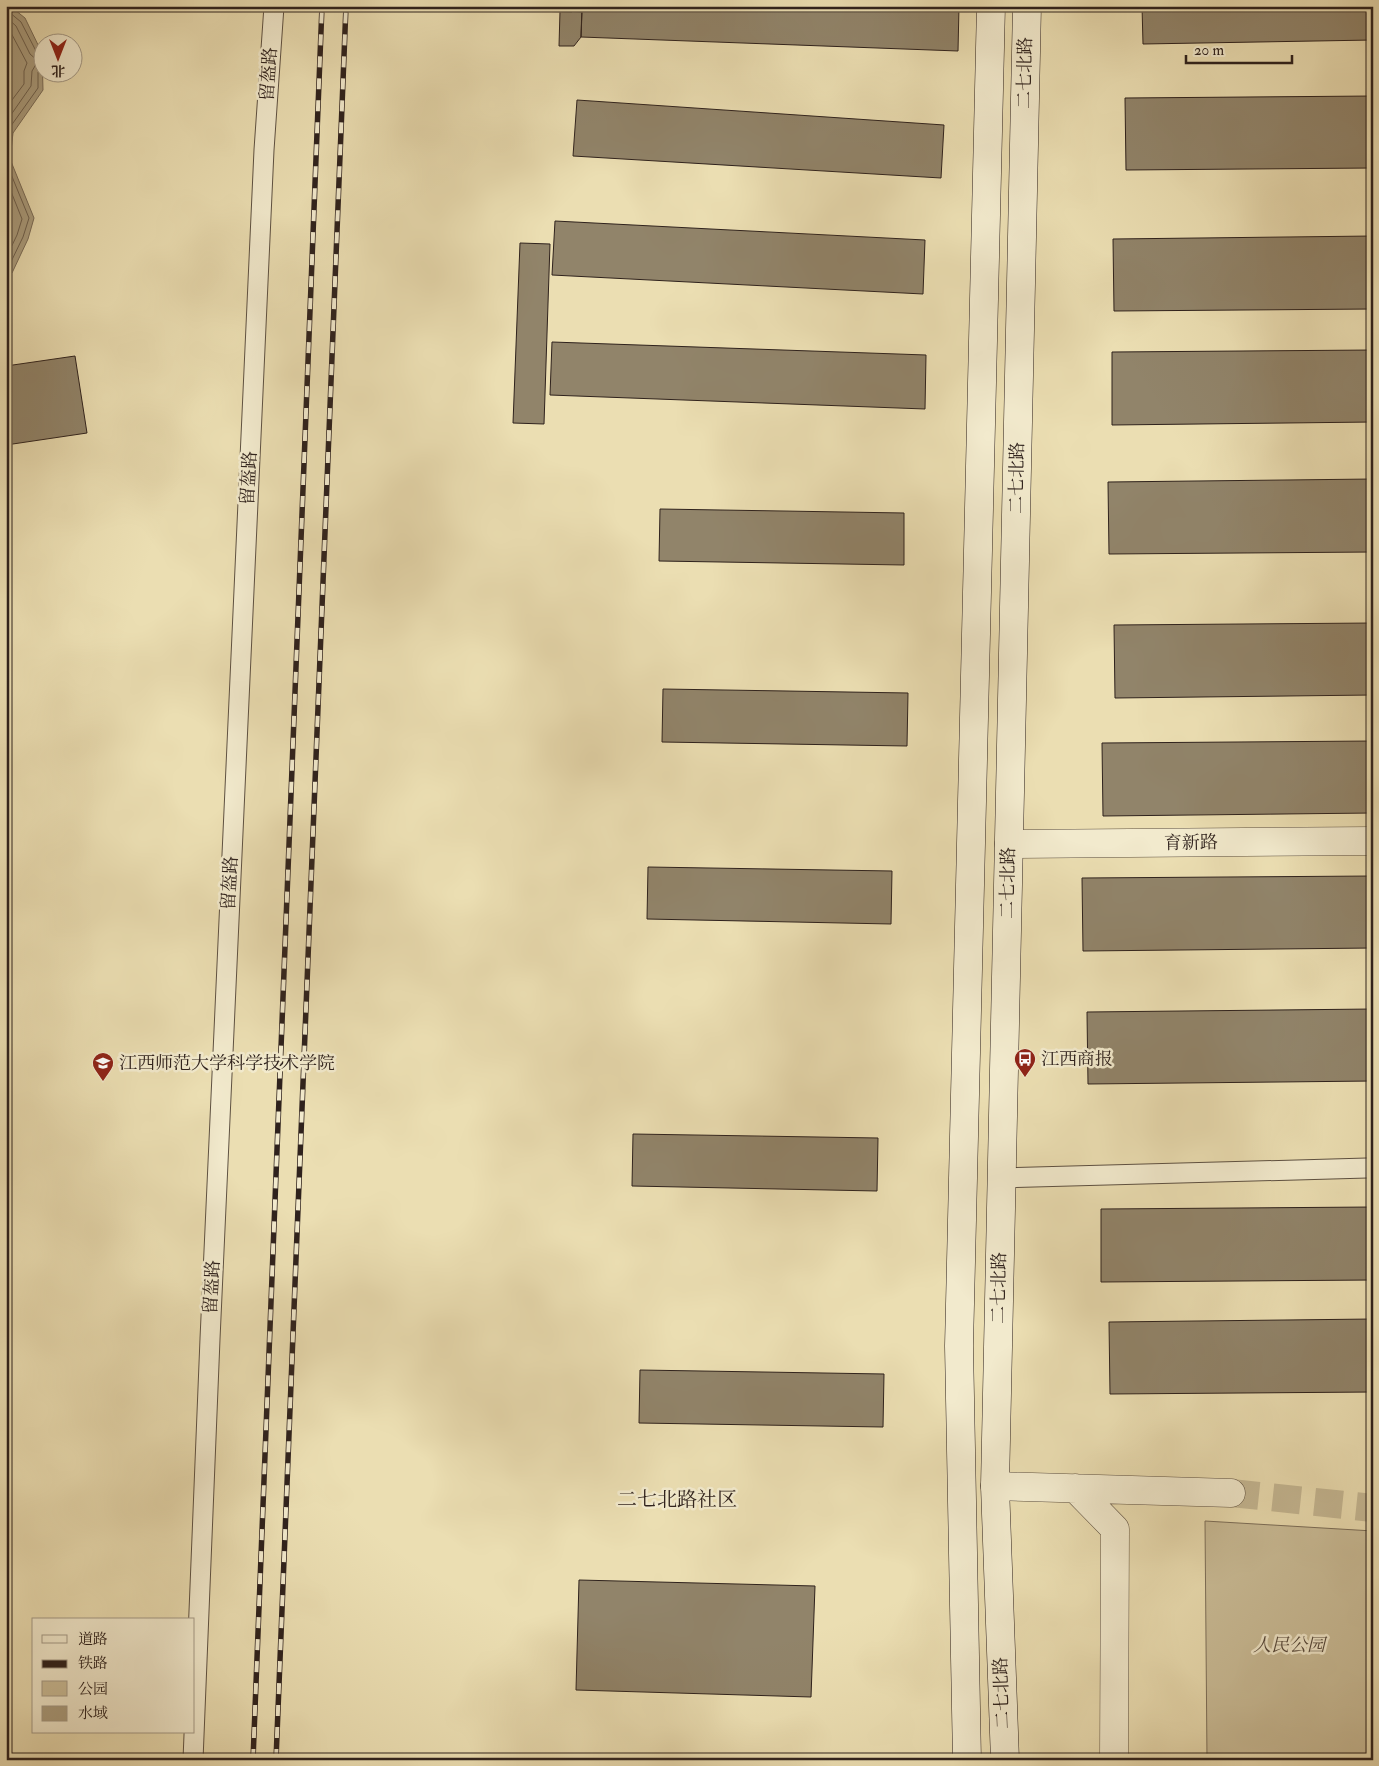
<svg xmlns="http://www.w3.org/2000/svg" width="1379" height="1766" font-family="'IM FELL Double Pica','Noto Serif SC',serif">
	<rect width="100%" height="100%" fill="#ebdeb2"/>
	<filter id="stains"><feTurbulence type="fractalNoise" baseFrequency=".004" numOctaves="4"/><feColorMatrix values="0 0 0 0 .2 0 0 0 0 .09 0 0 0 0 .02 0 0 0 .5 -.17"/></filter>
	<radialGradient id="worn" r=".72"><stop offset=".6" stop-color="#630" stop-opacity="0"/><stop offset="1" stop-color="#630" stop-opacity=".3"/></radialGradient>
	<path fill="#cbbe99" stroke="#7d705b" d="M1205 1521 1373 1531V1760H1207Z"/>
	<path fill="#ab9e7f" stroke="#796c58" d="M6 6H10L25 18 42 53 43 90 13 133 10 159 34 218 28 239 12 273 6 275Z"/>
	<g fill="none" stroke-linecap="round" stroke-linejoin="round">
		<path stroke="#6d604e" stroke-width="1" d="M8 6 9 12 21 22 36 51 42 54
			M6 17 16 26 30 54 38 61 32 71 31 86 6 122
			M6 27 10 31 27 63 24 71V84L6 108
			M6 149 8 130 38 88V72L42 68
			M6 162 29 218 23 237 8 268 6 269
			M6 179 22 219 17 235 6 258"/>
	</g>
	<path fill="#91846a" stroke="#2f221d" d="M531 6H572V12L531 11Z
		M582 6H959L958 51 581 37Z
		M1142 6H1373V40L1143 44Z
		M560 11 582 12 581 37 574 46H559Z
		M1373 96V168L1126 170 1125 98Z
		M577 100 944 125 941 178 573 156Z
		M555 221 925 240 923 294 552 275Z
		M1373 236V309L1114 311 1113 239Z
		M520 243 550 244 544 424 513 423Z
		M552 342 926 355 925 409 550 395Z
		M1373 350V422L1112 425V352Z
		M75 356 87 433 6 445V366Z
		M1373 479V552L1109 554 1108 482Z
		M660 509 904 513V565L659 561Z
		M1373 623V695L1115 698 1114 625Z
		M663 689 908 693 907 746 662 742Z
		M1373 741V813L1103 816 1102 743Z
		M648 867 892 871 891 924 647 919Z
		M1373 876V948L1083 951 1082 878Z
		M1373 1009V1081L1088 1084 1087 1012Z
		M633 1134 878 1138 877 1191 632 1186Z
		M1373 1207V1280L1101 1282V1209Z
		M1373 1319V1392L1110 1394 1109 1322Z
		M640 1370 884 1374 883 1427 639 1423Z
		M579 1580 815 1586 811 1697 576 1690Z"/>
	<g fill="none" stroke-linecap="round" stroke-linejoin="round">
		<path stroke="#c5b894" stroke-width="28" stroke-dasharray="28 14" stroke-linecap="butt" d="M1231 1493 1373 1508"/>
		<g stroke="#5e5142" stroke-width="21">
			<path id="service" d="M1001 1178 1367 1168
				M193 1760 210 1339 264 150 274 6"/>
		</g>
		<g stroke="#5e5142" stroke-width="29">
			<path id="minor" d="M1009 844 1373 841
				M995 1486 1231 1493
				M1075 1488 1115 1529 1114 1760"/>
		</g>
		<g stroke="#2f221d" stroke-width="29">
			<path id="secondary" d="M967 1760 959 1346 991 6
				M1005 1760 995 1486 1027 6"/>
		</g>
		<use href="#service" stroke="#f2eacd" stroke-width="19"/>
		<use href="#minor" stroke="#f2eacd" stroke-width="28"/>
		<use href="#secondary" stroke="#f2eacd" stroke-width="28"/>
		<g stroke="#2f221d" stroke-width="5.5">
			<path id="rail" d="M253 1760 322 6
				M276 1760 346 6"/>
		</g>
		<use href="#rail" stroke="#f2eacd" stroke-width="4" stroke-dasharray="11" stroke-linecap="butt"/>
	</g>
	<defs>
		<g id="bus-pin" transform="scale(1.125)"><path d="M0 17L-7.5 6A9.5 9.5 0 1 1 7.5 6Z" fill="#8f2418" stroke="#f2eacd"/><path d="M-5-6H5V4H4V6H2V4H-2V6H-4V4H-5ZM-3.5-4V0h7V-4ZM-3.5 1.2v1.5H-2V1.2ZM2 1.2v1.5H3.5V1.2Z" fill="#fff"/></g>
		<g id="university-pin" transform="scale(1.125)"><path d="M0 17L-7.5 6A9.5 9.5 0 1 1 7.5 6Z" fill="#8f2418" stroke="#f2eacd"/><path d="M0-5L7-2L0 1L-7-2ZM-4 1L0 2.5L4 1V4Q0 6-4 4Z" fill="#fff"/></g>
	</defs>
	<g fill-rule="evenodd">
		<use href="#bus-pin" x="1025" y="1059"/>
		<use href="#university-pin" x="103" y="1063"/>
	</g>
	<g text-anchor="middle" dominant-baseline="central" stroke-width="5" stroke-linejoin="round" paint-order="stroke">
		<g font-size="18" fill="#2f221d" stroke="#f2eacd">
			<text transform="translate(1025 73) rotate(-89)">二七北路</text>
			<text transform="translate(269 74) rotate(-86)">留盔路</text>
			<text transform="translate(249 478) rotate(-87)">留盔路</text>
			<text transform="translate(1017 478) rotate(-89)">二七北路</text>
			<text transform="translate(1191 843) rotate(-1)">育新路</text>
			<text transform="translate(230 883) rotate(-87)">留盔路</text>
			<text transform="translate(1008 883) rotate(-89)">二七北路</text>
			<text transform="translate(212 1287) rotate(-87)">留盔路</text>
			<text transform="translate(999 1288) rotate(-89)">二七北路</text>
			<text transform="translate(1002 1693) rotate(-92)">二七北路</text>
		</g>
		<g font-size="18" fill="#2f221d" stroke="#f2eacd" text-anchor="start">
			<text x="1041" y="1059">江西商报</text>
			<text x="119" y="1063">江西师范大学科学技术学院</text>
		</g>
		<g font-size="18" font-style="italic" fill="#56493c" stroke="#f2eacd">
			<text x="1289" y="1645">人民公园</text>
		</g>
		<g font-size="20" fill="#2f221d" stroke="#f2eacd">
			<text x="677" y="1499">二七北路社区</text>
		</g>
	</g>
	<rect width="1379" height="1766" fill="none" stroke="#ebdeb2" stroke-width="25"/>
	<rect x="8" y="8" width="1364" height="1751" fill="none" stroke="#2f221d" stroke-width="2.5"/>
	<rect x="12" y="12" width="1354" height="1741" fill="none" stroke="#2f221d"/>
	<rect x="32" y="1618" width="162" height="115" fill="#f2eacd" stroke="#a49a87"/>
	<rect x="42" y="1635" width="25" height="8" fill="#f2eacd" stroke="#a49a87"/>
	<text x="78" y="1644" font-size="15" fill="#2f221d">道路</text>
	<rect x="42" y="1660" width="25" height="8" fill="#2f221d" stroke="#a49a87"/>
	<text x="78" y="1668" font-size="15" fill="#2f221d">铁路</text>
	<rect x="42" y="1681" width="25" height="15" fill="#cbbe99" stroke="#a49a87"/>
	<text x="78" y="1694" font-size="15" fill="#2f221d">公园</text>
	<rect x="42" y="1706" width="25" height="15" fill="#ab9e7f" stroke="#a49a87"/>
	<text x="78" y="1718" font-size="15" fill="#2f221d">水域</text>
	<g transform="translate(58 58) rotate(180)"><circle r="24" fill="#f2eacd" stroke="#a49a87"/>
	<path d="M0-4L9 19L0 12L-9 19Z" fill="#8f2418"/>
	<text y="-8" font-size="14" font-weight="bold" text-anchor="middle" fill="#2f221d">北</text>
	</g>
	<path d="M1186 55v8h106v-8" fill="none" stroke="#2f221d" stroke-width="2.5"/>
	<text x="1194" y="55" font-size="15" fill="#2f221d" stroke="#f2eacd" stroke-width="4" paint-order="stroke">20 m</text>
	<rect width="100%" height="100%" filter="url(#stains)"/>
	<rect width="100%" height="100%" fill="url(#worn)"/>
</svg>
